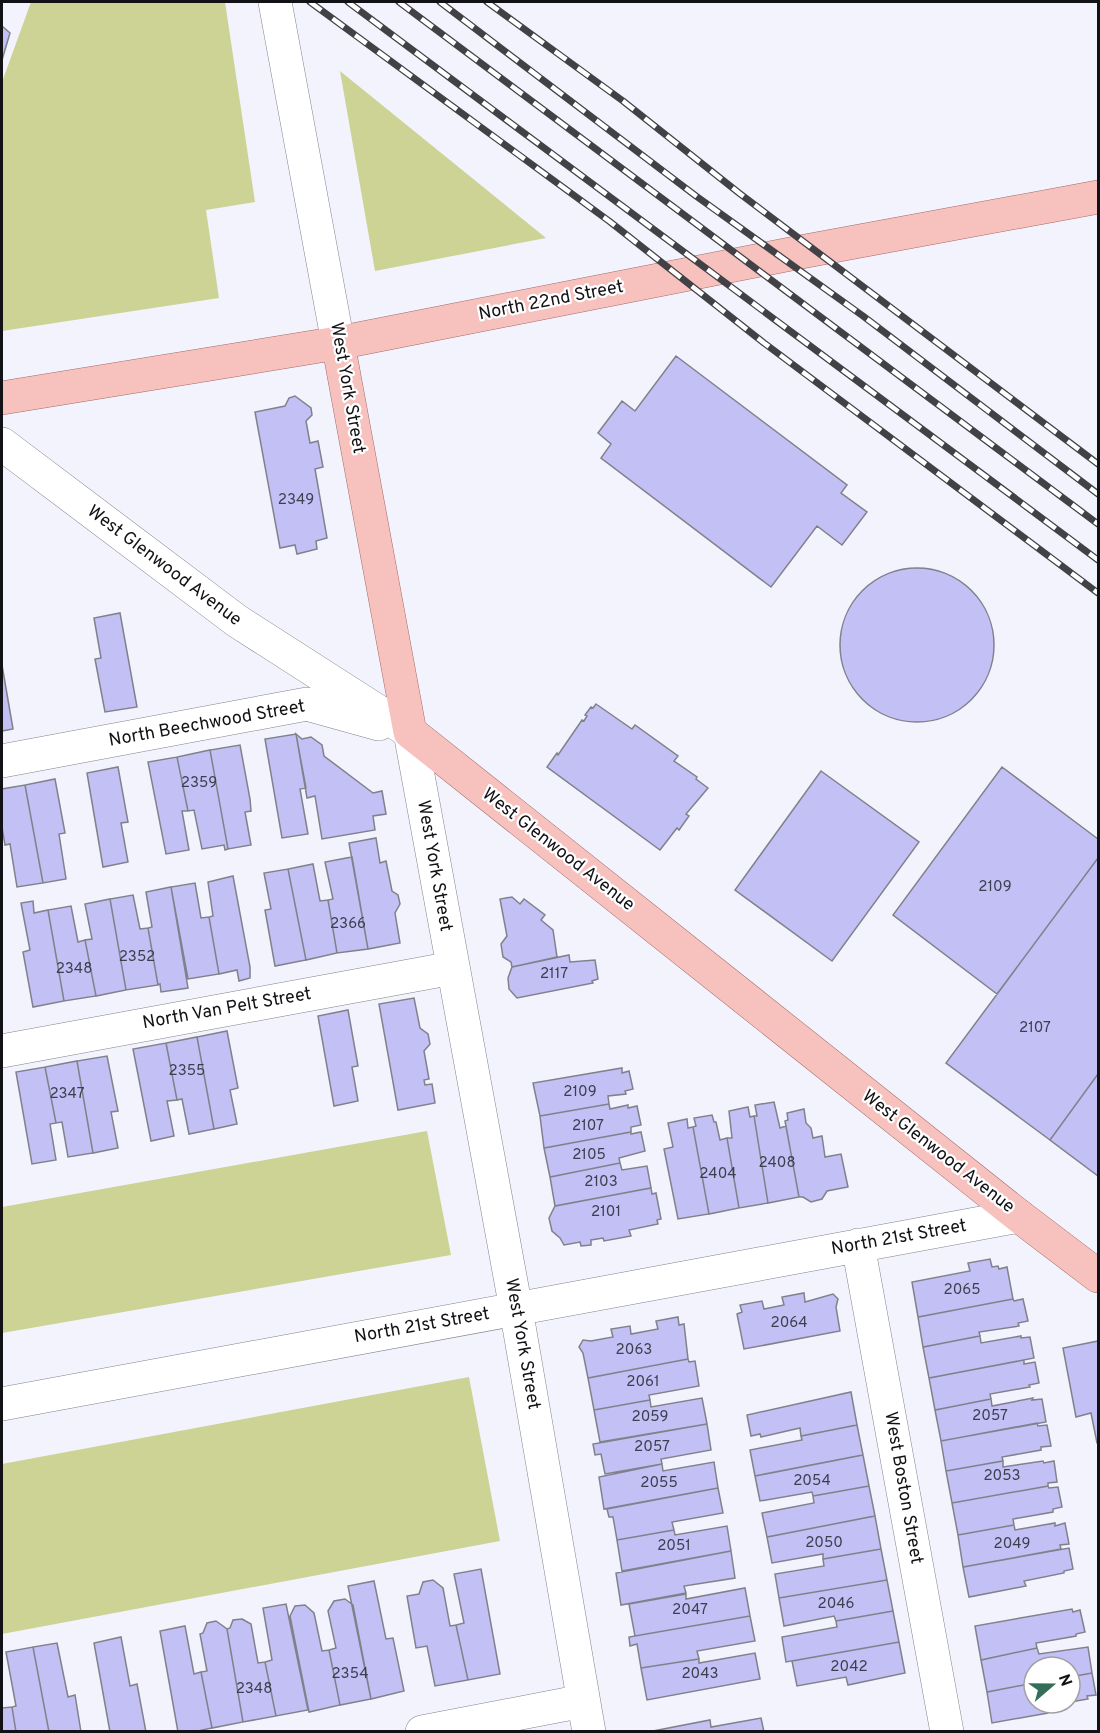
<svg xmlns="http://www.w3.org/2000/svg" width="1100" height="1733" font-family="Overpass,sans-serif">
	<rect width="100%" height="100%" fill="#f3f3fe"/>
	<path fill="#ccd394" d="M31 2H225L255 202 206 210 219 298 2 331V82Z
		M340 71 546 238 375 271Z
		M427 1131 451 1255 2 1333V1207Z
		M469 1377 500 1541 2 1634V1464Z"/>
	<path fill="#c3c0f6" stroke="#81818b" stroke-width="1.5" d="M2 26 10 33 2 60Z
		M676 356 847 485 841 493 867 512 842 545 817 526 771 587 601 458 611 444 598 433 622 401 635 411Z
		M295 396 311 408 312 415 306 421 310 443 318 441 323 467 315 469 327 538 316 541 317 549 297 554 295 545 280 548 255 412 285 406 289 398Z
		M840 645a77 77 0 1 1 154 0a77 77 0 1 1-154 0Z
		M120 613 137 707 105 712 95 659 101 658 94 618Z
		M2 665 13 729 2 731Z
		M596 704 632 729 635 725 678 756 674 761 697 777 696 779 708 788 686 814 689 816 679 830 677 828 660 850 547 767 557 753 558 755 582 720 584 721 587 716 585 715 591 707 593 708Z
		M296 734 302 739 311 737 322 745 324 756 373 793 382 791 386 814 373 816 375 830 322 839 315 796 307 798Z
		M296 734 306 788 300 789 308 834 282 838 265 739Z
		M240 745 250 799 251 811 245 812 251 845 228 849 210 750Z
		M210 750 228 849 225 850 224 845 202 849 194 810 188 811 177 757Z
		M177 757 188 811H182L189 850 166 854 148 762Z
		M118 767 128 822 121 823 128 862 103 867 87 773Z
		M1002 767 1098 839V858L997 994 893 915Z
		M821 771 919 842 832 961 735 890Z
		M55 779 65 833 59 834 66 879 43 883 25 785Z
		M25 785 43 883 17 887 10 844 5 845 2 827V789Z
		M376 838 380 863 386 861 392 891 398 895 400 904 395 913 400 943 368 949 349 843Z
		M352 857 368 949 337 953 328 900 333 899 325 862Z
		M1098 858V1074L1050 1140 946 1063Z
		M313 864 320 901 328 900 337 953 306 960 288 869Z
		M288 869 306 960 275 966 265 910 271 909 264 873Z
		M233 876 250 967V978L239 981 237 970 219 974 209 917 213 916 208 882Z
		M195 883 201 918 209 917 219 974 188 979 171 887Z
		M171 887 188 988 161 992 160 984 158 985 148 928 152 927 146 892Z
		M133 895 140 929 148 928 158 985 126 990 110 899Z
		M512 897 520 904 524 899 545 915 541 920 553 930 557 957 512 967 511 962 503 957 501 944 507 936 500 899Z
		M110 899 126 990 96 996 85 940 92 939 85 904Z
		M33 901 34 913 48 910 64 1001 33 1007 23 952 30 950 21 903Z
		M71 906 78 942 85 940 96 996 64 1001 48 910Z
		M569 955 570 962 595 960 598 979 592 981 593 983 517 998 509 989 508 978 512 967Z
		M414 998 420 1028 428 1034 430 1044 424 1051 429 1079 424 1080 425 1085 432 1084 435 1103 398 1110 379 1004Z
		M348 1010 358 1066 352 1067 358 1101 334 1106 318 1016Z
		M227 1031 238 1088 230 1090 237 1124 214 1129 197 1037Z
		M197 1037 214 1129 189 1134 182 1099 177 1100 166 1043Z
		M166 1043 177 1100 167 1101 174 1136 151 1141 133 1049Z
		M107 1056 118 1111 111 1112 118 1148 93 1153 77 1061Z
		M77 1061 93 1153 68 1157 62 1122 56 1123 45 1067Z
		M45 1067 56 1123 50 1124 56 1160 32 1164 16 1072Z
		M622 1068V1073L629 1071 633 1089 625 1091 626 1094 608 1096 609 1104 540 1116 533 1083Z
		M1098 1074V1176L1050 1140Z
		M774 1102 780 1128 786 1126 799 1197 768 1203 754 1116H757L755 1105Z
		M609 1104 610 1109 628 1105V1108L637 1106 641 1125 631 1127V1132L544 1148 540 1116Z
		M748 1107 750 1117 754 1116 768 1203 739 1208 727 1138H732L729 1111Z
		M804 1109 806 1123 811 1128 813 1138 822 1136 825 1157 841 1154 848 1187 827 1191 822 1199 811 1202 803 1197H799L785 1121 788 1120 787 1113Z
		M712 1115 714 1122H716L720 1140 727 1138 739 1208 709 1214 693 1127 696 1126 694 1118Z
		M687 1119 688 1128 693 1127 709 1214 678 1219 664 1149 673 1147 668 1123Z
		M631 1132V1134L641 1132 645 1151 619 1158 620 1163 550 1177 544 1148Z
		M620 1163 622 1170 647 1166 651 1188 555 1206 550 1177Z
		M651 1188 652 1194 656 1193 661 1219 657 1220 658 1224 629 1230 631 1236 604 1241 603 1238 591 1240V1245L581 1246 580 1242 564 1245 560 1238 552 1231 549 1218 555 1206Z
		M990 1259 992 1267 998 1266 999 1269 1007 1267 1013 1299 918 1317 912 1282 970 1271 968 1263Z
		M804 1293 805 1302 833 1294 838 1299 836 1307 840 1331 744 1349 737 1314 742 1312 740 1305 762 1301 764 1309 784 1305 782 1297Z
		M1013 1299 1014 1301 1023 1299 1028 1321 1018 1323 1019 1326 979 1332 980 1336 923 1347 918 1317Z
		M678 1317 679 1325 684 1324 688 1359 588 1378 583 1353 579 1347 583 1340 591 1341 613 1337 611 1329 630 1326 631 1334 658 1329 656 1321Z
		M980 1336 981 1343 1021 1336V1338L1030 1337 1034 1358 929 1378 923 1347Z
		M1098 1341V1443H1097L1091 1413 1076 1417 1063 1348Z
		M688 1359 689 1362 695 1361 699 1386 649 1395 650 1400 594 1410 588 1378Z
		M1024 1360V1364L1035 1362 1039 1383 1029 1385 1030 1387 990 1394 991 1399 935 1410 929 1378Z
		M851 1392 857 1425 801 1436 800 1428 761 1437 760 1434 751 1436 747 1415Z
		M702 1398 707 1424 600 1442 594 1410 650 1400 651 1407Z
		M1033 1398 1032 1400 1042 1399 1046 1422 941 1441 935 1410 991 1399 992 1406Z
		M1037 1423 1038 1426 1047 1425 1051 1446 1041 1447V1450L1002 1457 1003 1461 946 1471 941 1441Z
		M707 1424 711 1450 661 1459 662 1464 605 1474 601 1454 595 1455 593 1444Z
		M857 1425 863 1455 755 1476 750 1450 802 1440 801 1436Z
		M863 1455 869 1486 813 1496 812 1492 760 1501 755 1476Z
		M1003 1461V1467L1043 1461 1044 1463 1054 1461 1057 1482 1048 1483V1486L952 1503 946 1471Z
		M714 1462 718 1488 604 1509 599 1477 662 1464 663 1471Z
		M869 1486 875 1516 767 1537 762 1513 814 1503 813 1496Z
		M1048 1486 1049 1488 1058 1487 1062 1507 1053 1509V1512L1013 1519 1014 1525 958 1535 952 1503Z
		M718 1488 723 1513 672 1522 674 1530 617 1540 613 1517H609L607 1509Z
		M875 1516 881 1549 823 1559V1554L772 1563 767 1537Z
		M1055 1523V1526L1065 1523 1069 1544 1060 1545 1061 1549 963 1567 958 1535 1014 1525 1015 1530Z
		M727 1526 731 1551 622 1571 617 1540 674 1530 675 1535Z
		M1069 1548 1073 1569 1064 1571V1573L1024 1581 1026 1586 969 1597 963 1567Z
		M881 1549 887 1580 779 1598 775 1574 824 1566 823 1559Z
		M731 1551 735 1578 684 1586 686 1593 621 1605 616 1573Z
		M481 1569 500 1674 468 1680 456 1625 464 1623 454 1574Z
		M433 1580 443 1588 450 1626 456 1625 468 1680 435 1686 427 1646 416 1648 407 1596 419 1594 423 1582Z
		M887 1580 893 1611 836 1621 834 1616 784 1626 779 1598Z
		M374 1581 386 1639 393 1638 404 1691 371 1699 348 1586Z
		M745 1588 750 1616 635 1636 629 1604 686 1594V1599Z
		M345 1599 353 1605 371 1699 340 1705 329 1650 336 1648 328 1611 334 1601Z
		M286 1604 308 1710 276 1716 265 1662 272 1660 263 1608Z
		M305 1605 314 1613 322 1651 329 1650 340 1705 309 1712 290 1616 295 1606Z
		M1072 1609 1073 1612 1080 1610 1085 1632 1076 1634V1636L1036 1643 1037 1648 981 1660 975 1626Z
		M893 1611 899 1642 786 1662 782 1637 837 1627 836 1621Z
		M750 1616 755 1641 697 1651 699 1659 641 1668 637 1644 630 1646 629 1637Z
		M242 1619 251 1624 258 1663 265 1662 276 1716 243 1722 227 1629 230 1628 233 1620Z
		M216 1621 227 1629 243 1722 212 1728 201 1672 207 1671 200 1634 203 1633 207 1623Z
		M185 1626 194 1674 201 1672 212 1728 193 1732H178L160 1631Z
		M121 1637 130 1686 137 1684 146 1732H110L94 1643Z
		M899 1642 905 1673 848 1685 846 1677 797 1686 792 1661Z
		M57 1643 68 1697 75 1695 81 1732H49L33 1647Z
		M33 1647 49 1732H16L12 1707 16 1706 6 1652Z
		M1088 1647 1092 1673 1070 1677V1667H1034V1683L987 1692 981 1660 1037 1648 1039 1654Z
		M755 1653 760 1679 647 1700 641 1668 699 1659V1663Z
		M1092 1673 1096 1695 1087 1696 1088 1699 1070 1702V1677Z
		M1034 1683V1703H1063L1052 1705 1048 1713 992 1723 987 1692Z
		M2 1704V1708L12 1707 16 1732H2Z
		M761 1718 764 1732 653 1731 710 1720 711 1727Z"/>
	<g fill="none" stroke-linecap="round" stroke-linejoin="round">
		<g stroke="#82828c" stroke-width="34">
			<path id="minor" d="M275 2 338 343
				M2 444 237 621 410 732
				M410 732 516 1309 589 1732
				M2 761 307 704 379 724
				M2 1051 453 968
				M858 1245 947 1732
				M2 1404 1019 1216
				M422 1732 583 1701"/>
		</g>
		<g stroke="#a36a67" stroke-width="34">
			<path id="major" d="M338 343 410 732 1019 1216 1098 1276
				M2 398 338 343 806 251 1098 197"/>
		</g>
		<use href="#minor" stroke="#fff" stroke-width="33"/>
		<use href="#major" stroke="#f7c2be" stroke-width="33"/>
		<g stroke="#414146" stroke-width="7">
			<path id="rail" d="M310 2 609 221 764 343 1098 593
				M348 2 1098 560
				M399 2 1098 524
				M440 2 696 196 863 316 1098 494
				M487 2 623 101 739 193 1098 464"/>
		</g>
		<use href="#rail" stroke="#fff" stroke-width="4.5" stroke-dasharray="14" stroke-linecap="butt"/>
	</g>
	<g text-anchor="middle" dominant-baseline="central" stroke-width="4.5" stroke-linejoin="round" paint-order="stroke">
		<g font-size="15" fill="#3e3e4e">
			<text x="296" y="500">2349</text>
			<text x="199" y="783">2359</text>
			<text x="995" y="887">2109</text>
			<text x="348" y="924">2366</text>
			<text x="137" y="957">2352</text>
			<text x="74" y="969">2348</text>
			<text x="554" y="974">2117</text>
			<text x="1035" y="1028">2107</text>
			<text x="187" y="1071">2355</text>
			<text x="580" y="1092">2109</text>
			<text x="67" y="1094">2347</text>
			<text x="588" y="1126">2107</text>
			<text x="589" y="1155">2105</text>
			<text x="777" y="1163">2408</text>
			<text x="718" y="1174">2404</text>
			<text x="601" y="1182">2103</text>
			<text x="606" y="1212">2101</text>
			<text x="962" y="1290">2065</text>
			<text x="789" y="1323">2064</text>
			<text x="634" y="1350">2063</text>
			<text x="643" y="1382">2061</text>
			<text x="990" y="1416">2057</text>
			<text x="650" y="1417">2059</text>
			<text x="652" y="1447">2057</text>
			<text x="1002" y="1476">2053</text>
			<text x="812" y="1481">2054</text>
			<text x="659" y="1483">2055</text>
			<text x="824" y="1543">2050</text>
			<text x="1012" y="1544">2049</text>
			<text x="674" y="1546">2051</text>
			<text x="836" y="1604">2046</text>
			<text x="690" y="1610">2047</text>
			<text x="849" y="1667">2042</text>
			<text x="350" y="1674">2354</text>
			<text x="700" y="1674">2043</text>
			<text x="254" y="1689">2348</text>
		</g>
		<g font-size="18" fill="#121216" stroke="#fff">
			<text transform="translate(551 301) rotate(-11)">North 22nd Street</text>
			<text transform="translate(347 388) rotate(80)">West York Street</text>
			<text transform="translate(164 566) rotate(37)">West Glenwood Avenue</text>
			<text transform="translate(207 724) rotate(-10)">North Beechwood Street</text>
			<text transform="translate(558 850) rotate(38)">West Glenwood Avenue</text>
			<text transform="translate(434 866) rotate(80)">West York Street</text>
			<text transform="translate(227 1009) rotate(-10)">North Van Pelt Street</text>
			<text transform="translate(938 1152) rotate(38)">West Glenwood Avenue</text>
			<text transform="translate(899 1238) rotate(-10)">North 21st Street</text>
			<text transform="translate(422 1326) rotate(-10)">North 21st Street</text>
			<text transform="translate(522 1344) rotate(80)">West York Street</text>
			<text transform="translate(903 1488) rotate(80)">West Boston Street</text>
		</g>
	</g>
	<rect width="1100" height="1733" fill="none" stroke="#121216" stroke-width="6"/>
	<g transform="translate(1052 1685) rotate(70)"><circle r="28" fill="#ffffff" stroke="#a0a0a2" stroke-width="1.5"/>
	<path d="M0-4.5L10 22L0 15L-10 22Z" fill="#346e58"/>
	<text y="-9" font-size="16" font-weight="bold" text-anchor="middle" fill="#121216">N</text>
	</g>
</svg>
